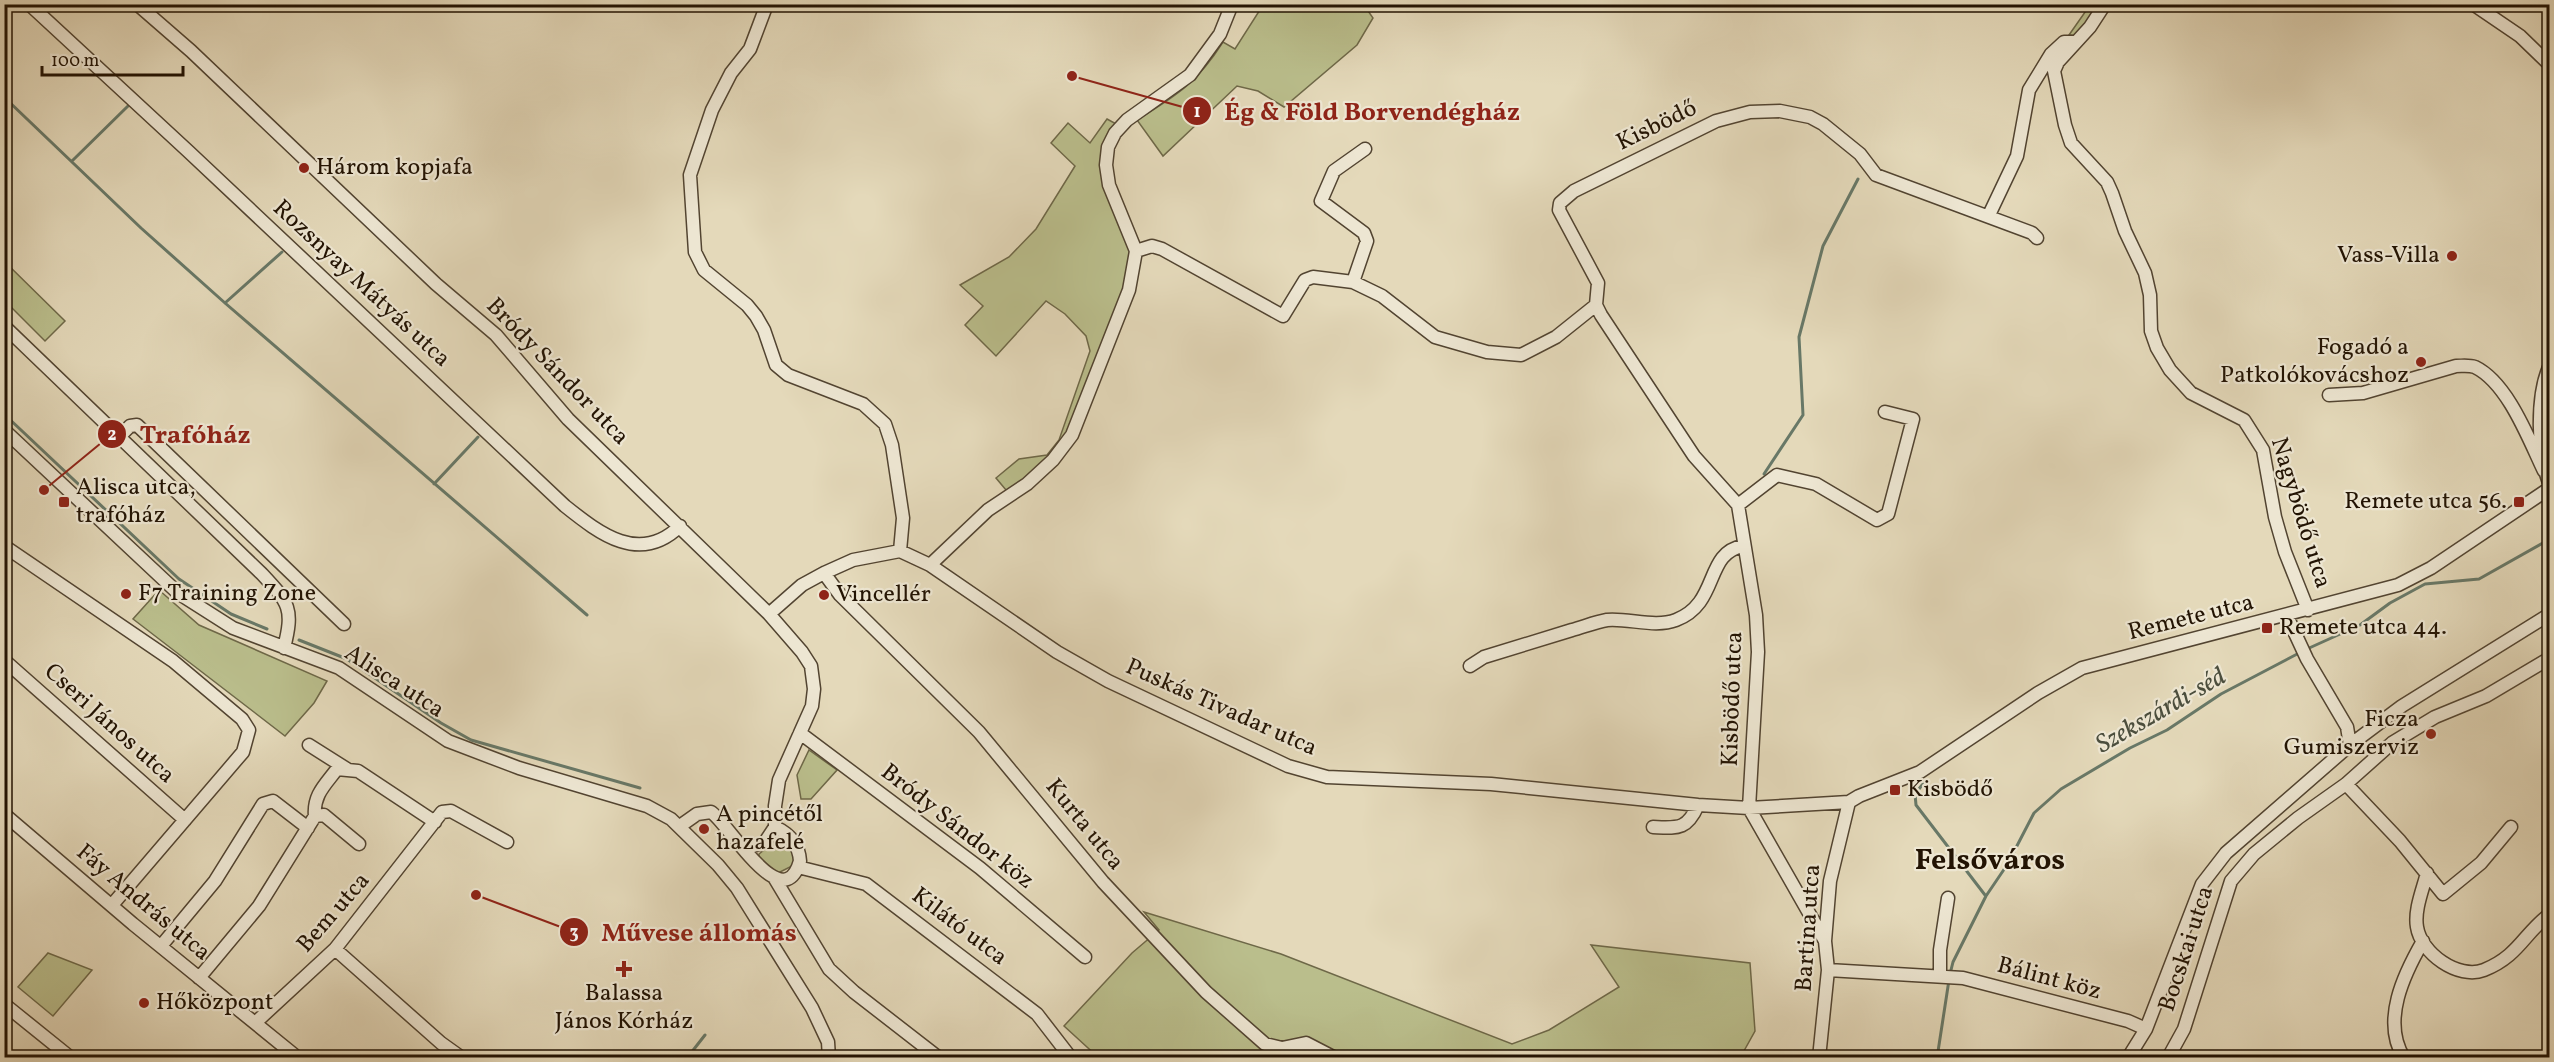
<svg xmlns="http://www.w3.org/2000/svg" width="2554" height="1062" font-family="Vollkorn,serif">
	<rect width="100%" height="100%" fill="#e4d9ba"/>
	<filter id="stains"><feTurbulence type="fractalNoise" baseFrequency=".00333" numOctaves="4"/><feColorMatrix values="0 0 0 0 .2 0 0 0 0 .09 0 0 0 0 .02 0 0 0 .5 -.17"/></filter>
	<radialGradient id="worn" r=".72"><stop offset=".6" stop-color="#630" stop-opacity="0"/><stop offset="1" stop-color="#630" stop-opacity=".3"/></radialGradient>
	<path fill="#babe8c" stroke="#6e6848" stroke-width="1.5" d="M1263 5H1364L1373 18 1357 45 1284 107 1258 91 1237 86 1163 156 1137 120C1177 95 1197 83 1223 42L1235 49Z
		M2090 5H2099L2077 36 2069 35Z
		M1107 119 1120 126 1106 165 1136 251 1129 290 1072 435 1011 496 996 478 1019 459 1047 455 1059 440 1090 351 1086 336 1065 314 1046 301 996 356 965 325 983 306 960 285 1009 257 1036 229 1075 166 1051 143 1068 123 1090 143Z
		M4 261 65 321 45 341 5 301Z
		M159 590 199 625 327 681 314 703 285 736 133 619Z
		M809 750 837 770 811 799H801L797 775Z
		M783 840 795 855 792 866 778 873 759 859V854L774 842Z
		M1144 912 1281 954 1512 1044 1549 1030 1619 987 1591 945 1750 963 1755 1031 1740 1058H1099L1064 1026 1132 953 1159 930Z
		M48 953 92 970 53 1016 18 987Z"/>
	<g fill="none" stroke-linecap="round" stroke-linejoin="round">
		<path stroke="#687867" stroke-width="3" d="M4 97 141 228 225 303 587 615
			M72 161 128 106
			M225 303 282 252
			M4 414 179 579 231 614 267 629
			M1764 474 1803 415 1799 337 1823 246 1858 179
			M434 484 478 437
			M299 640 347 659 441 723 471 740 640 788
			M2307 649 2360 625 2390 603 2425 584 2479 579 2550 539
			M1926 780 1915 794 1916 805 1985 895
			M1950 974 1953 962 1986 896 2007 865 2034 813 2061 789 2130 748 2167 730 2221 694 2301 652
			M687 1058 705 1035
			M1937 1058 1949 980"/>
		<g stroke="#524431" stroke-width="15">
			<path id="minor" d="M29 4 189 152 565 506C600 534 640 565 680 526
				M137 4 191 51 436 284 496 335 568 419 769 614 802 652 811 666 814 689 812 706 779 780 775 806V827
				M767 4 750 49 731 73 712 110 690 175 695 252 704 270 747 305 756 316 764 330 776 365 788 375 863 404 885 424 892 445 903 518 900 551
				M2105 4 2090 27 2058 62 2054 71 2065 125 2071 143 2107 182 2112 193 2125 231 2145 273 2150 295 2151 331 2157 348 2170 370 2191 393 2244 420 2263 450 2275 517 2285 552 2308 610
				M2473 4 2520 36 2550 65
				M1989 215 2017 156 2029 90 2051 54 2064 42H2075
				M1136 251 1152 246 1162 249 1283 316 1305 280 1313 277 1353 282 1382 296 1435 337 1487 352 1521 355 1556 337 1596 305
				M1353 282 1367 241 1364 233 1321 201 1334 171 1365 149
				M4 326 262 574C289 603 294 608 284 648
				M2550 365C2536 395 2537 455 2550 485
				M2329 395 2363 393 2456 366C2463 366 2469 365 2475 367 2508 383 2529 440 2544 471
				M4 430 178 593 233 628 339 668 448 741 519 768 647 806 671 819 718 865 737 888 812 1008 828 1042 829 1058
				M118 438 130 426 137 425 344 624
				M1738 505 1777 475 1816 484 1877 520 1888 514 1913 419 1885 412
				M4 546 173 661 242 719 249 730 243 752 112 905
				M930 565 988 510 1027 484 1053 460 1072 435 1129 290 1136 251 1109 185 1106 165 1108 147 1115 133 1127 120 1190 75 1220 34 1232 4
				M824 573 840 595 979 732 1103 882 1206 992 1265 1044 1282 1048 1306 1043 1335 1058
				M769 614 802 585 824 573 853 560 900 551 930 565 1057 652 1108 681 1288 766 1327 777 1491 784 1698 805 1749 808 1849 802
				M2287 616 2307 659 2347 727 2350 745
				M4 660 185 820
				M1470 666 1484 657C1513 648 1542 639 1572 630 1583 627 1596 622 1607 620 1629 618 1655 628 1676 620 1720 603 1704 553 1743 546
				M800 733 980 868 1085 957
				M309 745 347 769
				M2346 784 2400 841 2443 894 2481 863 2511 827
				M1849 802 1859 796 1920 772 2038 693 2082 668 2398 585 2431 568 2550 488
				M4 814 133 924 298 1058
				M315 816C313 795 325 785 337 769L358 771 435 822
				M680 826 697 814 711 812C727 821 783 920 800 861 799 845 790 834 775 827L765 842 744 849
				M1653 827C1678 828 1687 830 1698 805
				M798 867 866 884 1037 1014 1071 1058
				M2427 873C2423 889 2414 910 2417 927 2421 953 2458 980 2484 970 2519 956 2524 933 2550 914
				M775 879 829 969 854 992 939 1058
				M1825 941 1749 808 1758 652 1756 615 1738 505 1694 456 1601 315 1596 305 1598 283 1559 210 1560 203 1574 191 1716 121 1750 112 1780 111 1810 117 1823 124 1860 154 1876 175 2032 233 2037 238
				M161 946 215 881 263 804 273 801 308 828
				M335 949 441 1043 462 1058
				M1828 970 1963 978 2128 1021 2146 1029
				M1940 975V950L1948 898
				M199 978 259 906 315 816 324 815 359 844
				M4 1004 71 1058
				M255 1023 335 949 442 812 451 811 507 842
				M1819 1058 1828 970 1825 941 1830 881 1849 802
				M2128 1058 2146 1029 2202 884 2226 853 2350 745 2402 706 2550 614
				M2168 1058 2184 1029 2231 881 2254 854 2298 818 2346 784 2392 743 2435 717 2486 696 2550 658
				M2404 1058C2381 1021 2404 974 2423 941"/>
		</g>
		<use href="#minor" stroke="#ede6d2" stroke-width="12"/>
	</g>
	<g fill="#8f2418" stroke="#ede6d2" stroke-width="2">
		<circle cx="304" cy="168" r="6"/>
		<circle cx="2452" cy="256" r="6"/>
		<circle cx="2421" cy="362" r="6"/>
		<rect x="58" y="496" width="12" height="12" rx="3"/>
		<rect x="2513" y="496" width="12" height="12" rx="3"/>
		<circle cx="126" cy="594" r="6"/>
		<circle cx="824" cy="595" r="6"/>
		<rect x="2261" y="622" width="12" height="12" rx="3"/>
		<circle cx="2431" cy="734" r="6"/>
		<rect x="1889" y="784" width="12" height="12" rx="3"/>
		<circle cx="704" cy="829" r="6"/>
		<path d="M621 960h6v6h6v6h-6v6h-6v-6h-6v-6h6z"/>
		<circle cx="144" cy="1003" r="6"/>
	</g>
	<g text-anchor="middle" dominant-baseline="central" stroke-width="4.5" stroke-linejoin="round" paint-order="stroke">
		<g font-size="24" fill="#221303" stroke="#ede6d2">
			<text transform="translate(1657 126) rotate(-26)">Kisbödő</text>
			<text transform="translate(361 284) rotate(43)">Rozsnyay Mátyás utca</text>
			<text transform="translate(557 372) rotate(46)">Bródy Sándor utca</text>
			<text transform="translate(2300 513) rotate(73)">Nagybödő utca</text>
			<text transform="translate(2191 618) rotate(-14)">Remete utca</text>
			<text transform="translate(394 682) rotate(33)">Alisca utca</text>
			<text transform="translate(1733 699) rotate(-88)">Kisbödő utca</text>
			<text transform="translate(1221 708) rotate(24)">Puskás Tivadar utca</text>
			<text transform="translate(109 724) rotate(42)">Cseri János utca</text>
			<text transform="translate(1084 825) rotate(51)">Kurta utca</text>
			<text transform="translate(957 827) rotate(38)">Bródy Sándor köz</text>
			<text transform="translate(143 903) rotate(40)">Fáy András utca</text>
			<text transform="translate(334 913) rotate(-49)">Bem utca</text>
			<text transform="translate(959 927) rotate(37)">Kilátó utca</text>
			<text transform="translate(1809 928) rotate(-86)">Bartina utca</text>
			<text transform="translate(2187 949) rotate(-72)">Bocskai utca</text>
			<text transform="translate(2049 979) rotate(15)">Bálint köz</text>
		</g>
		<g font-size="24" fill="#221303" stroke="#ede6d2" text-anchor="start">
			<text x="316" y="168">Három kopjafa</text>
			<text x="2440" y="256" text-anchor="end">Vass-Villa</text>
			<text x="2409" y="348" text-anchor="end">Fogadó a<tspan x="2409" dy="28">Patkolókovácshoz</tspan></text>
			<text x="76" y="488">Alisca utca,<tspan x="76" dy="28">trafóház</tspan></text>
			<text x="2507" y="502" text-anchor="end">Remete utca 56.</text>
			<text x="138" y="594">F7 Training Zone</text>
			<text x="836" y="595">Vincellér</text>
			<text x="2279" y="628">Remete utca 44.</text>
			<text x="2419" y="720" text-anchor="end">Ficza<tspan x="2419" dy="28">Gumiszerviz</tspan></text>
			<text x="1907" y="790">Kisbödő</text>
			<text x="716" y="815">A pincétől<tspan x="716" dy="28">hazafelé</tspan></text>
			<text x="624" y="994" text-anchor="middle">Balassa<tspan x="624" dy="28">János Kórház</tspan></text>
			<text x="156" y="1003">Hőközpont</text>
		</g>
		<g font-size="26" font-style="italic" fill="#4b4e3d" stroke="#ede6d2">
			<text transform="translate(2161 711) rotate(-30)">Szekszárdi-séd</text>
		</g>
		<g font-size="30" font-weight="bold" fill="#221303" stroke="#ede6d2">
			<text x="1990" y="861">Felsőváros</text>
		</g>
	</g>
	<path fill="none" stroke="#8f2418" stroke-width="2" d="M1072 76L1197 111M44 490L112 434M476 895L574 932"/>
	<g fill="#8f2418" stroke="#ede6d2" stroke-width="2">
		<circle cx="1072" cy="76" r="6"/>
		<circle cx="44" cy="490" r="6"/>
		<circle cx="476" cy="895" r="6"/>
		<circle cx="1197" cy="111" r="15"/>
		<circle cx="112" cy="434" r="15"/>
		<circle cx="574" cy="932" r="15"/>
	</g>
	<g font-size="18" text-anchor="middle" font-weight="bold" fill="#fff">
		<text x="1197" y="117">1</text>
		<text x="112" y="440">2</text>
		<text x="574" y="938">3</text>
	</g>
	<g font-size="26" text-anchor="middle" font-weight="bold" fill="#8f2418" stroke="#ede6d2" stroke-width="4.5" stroke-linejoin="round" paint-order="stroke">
		<text x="1372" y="120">Ég &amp; Föld Borvendégház</text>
		<text x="195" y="443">Trafóház</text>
		<text x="699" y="941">Művese állomás</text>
	</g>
	<rect width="2554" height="1062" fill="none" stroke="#e4d9ba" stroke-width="24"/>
	<rect x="6" y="6" width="2542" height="1050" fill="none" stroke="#221303" stroke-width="3"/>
	<rect x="12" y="12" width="2530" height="1038" fill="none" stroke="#221303" stroke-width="1.5"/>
	<path d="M42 66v9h141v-9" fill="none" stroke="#221303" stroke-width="3"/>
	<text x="51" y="66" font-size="18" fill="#221303" stroke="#ede6d2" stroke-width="4.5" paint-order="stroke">100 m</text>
	<rect width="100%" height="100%" filter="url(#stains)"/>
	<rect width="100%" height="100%" fill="url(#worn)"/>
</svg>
